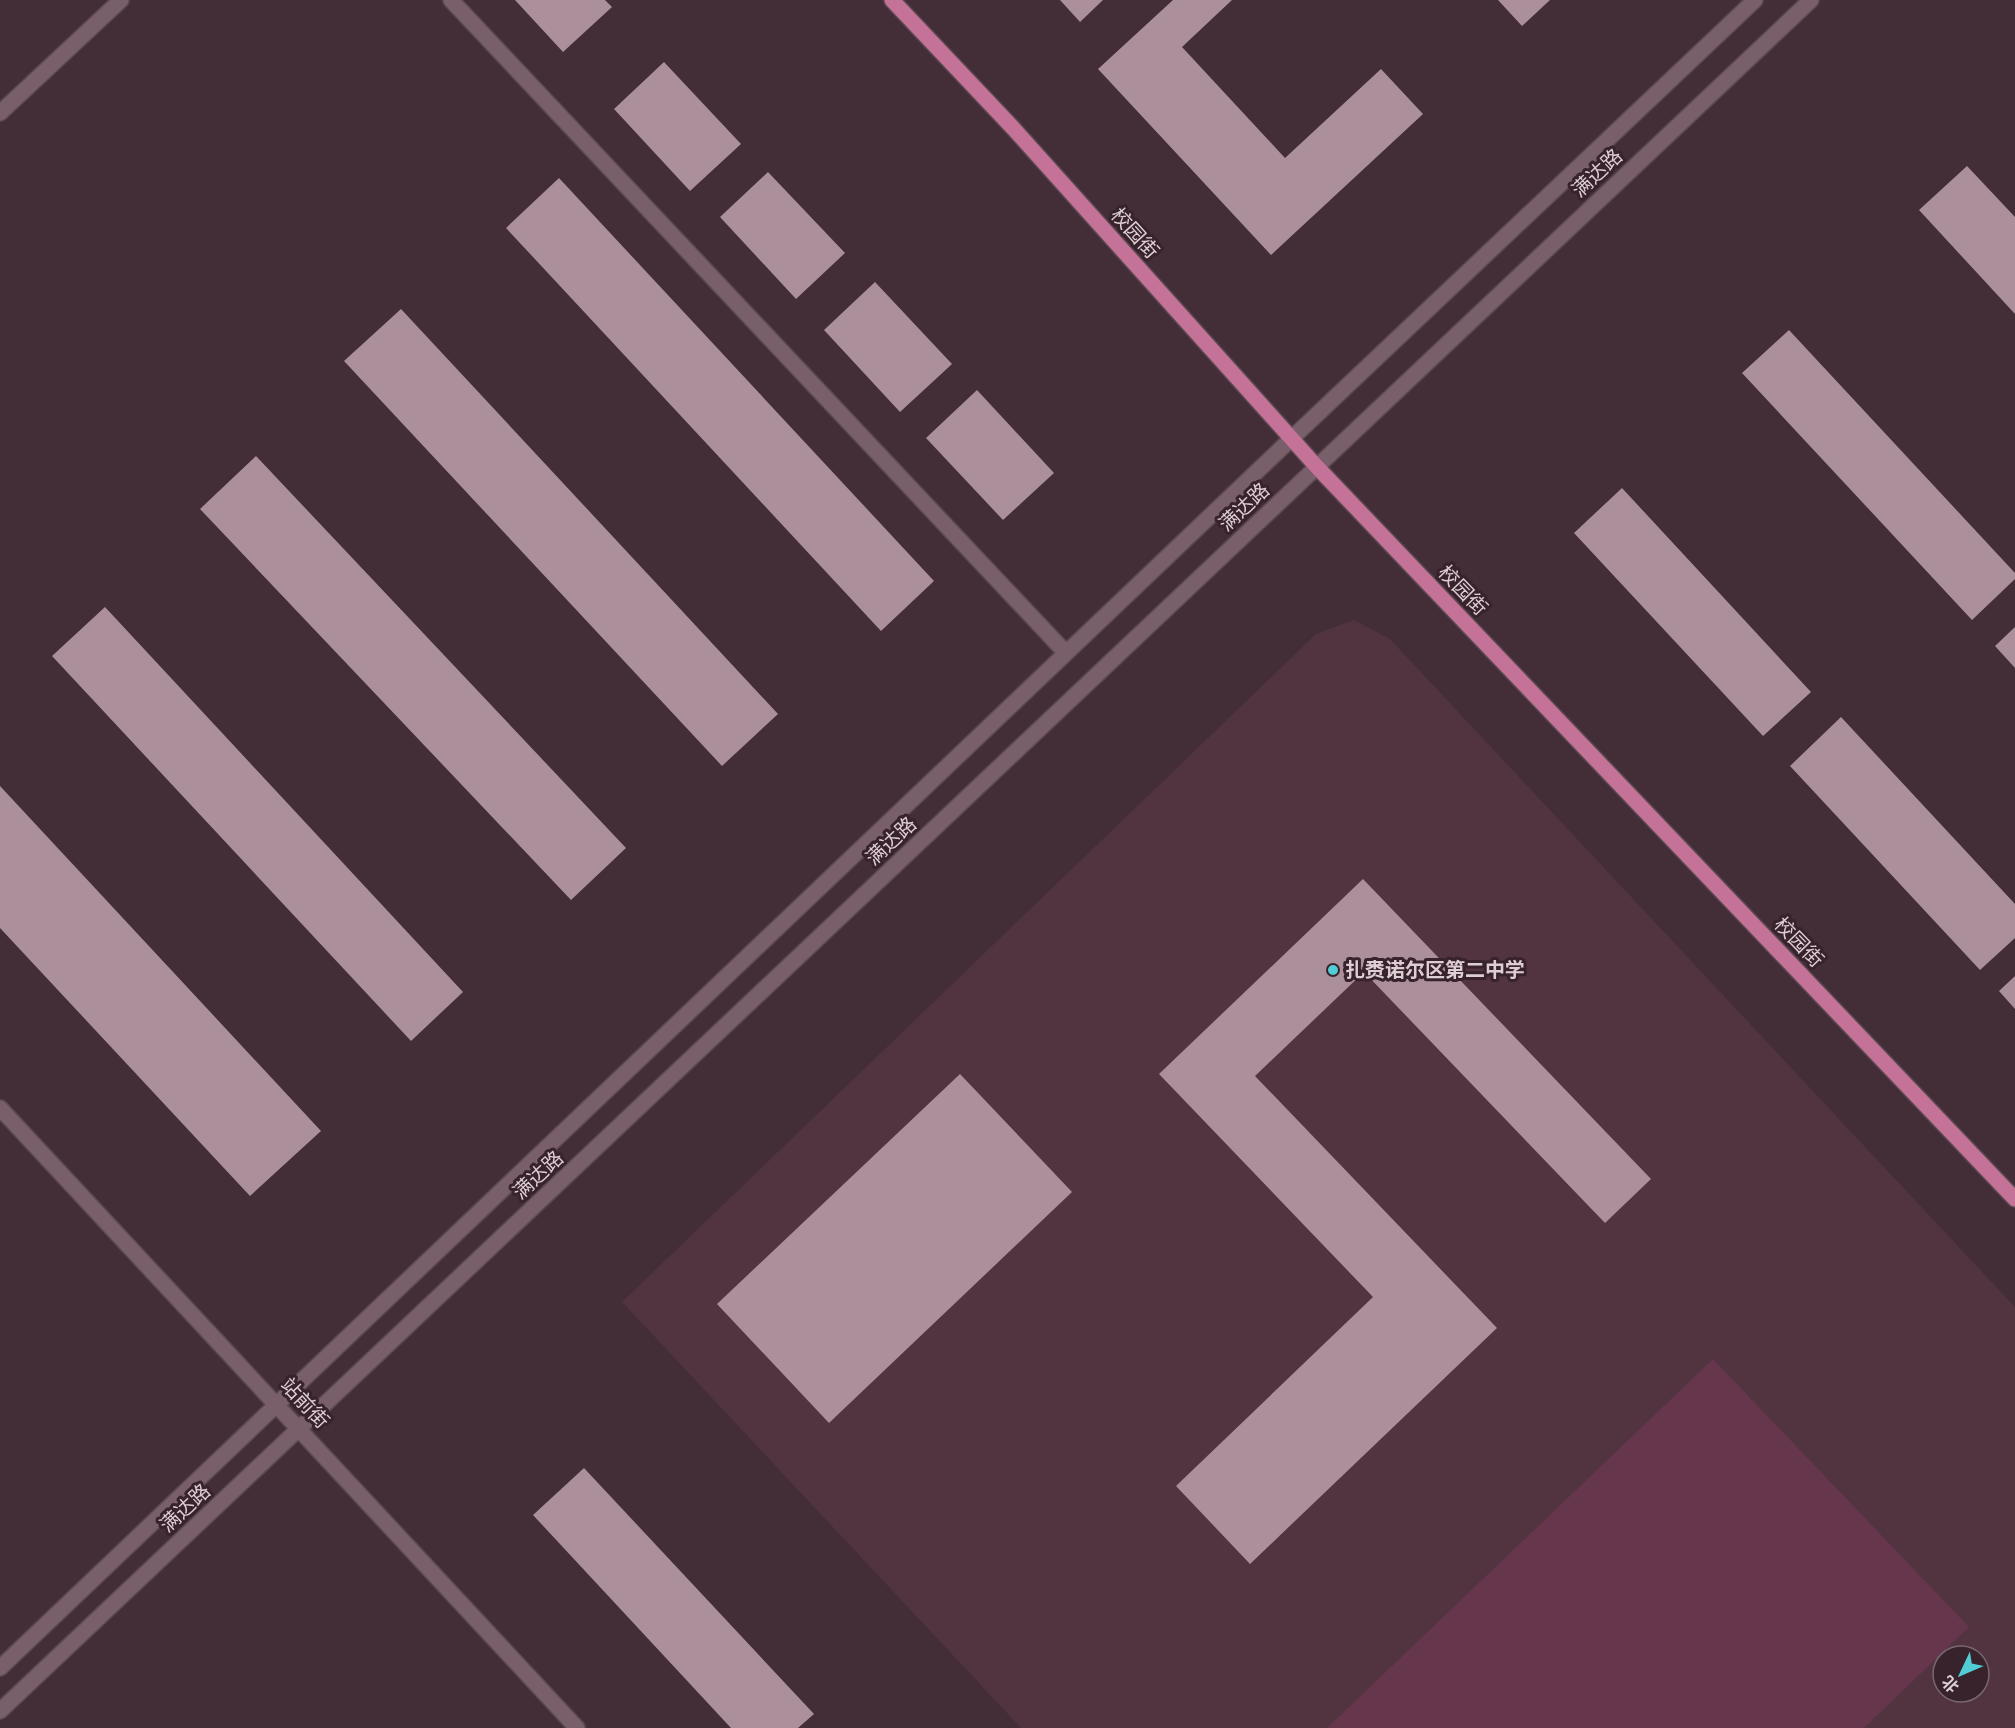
<svg xmlns="http://www.w3.org/2000/svg" width="2015" height="1728" font-family="Cabin,'Noto Sans SC',sans-serif">
	<rect width="100%" height="100%" fill="#432d36"/>
	<path fill="#513440" fill-rule="evenodd" d="M1354 620 1390 639 2015 1307V1728H1021L622 1302 1316 634ZM1943 1656H1979V1692H1943Z"/>
	<path fill="#66364c" d="M1713 1359 1969 1627 1864 1728H1327Z"/>
	<path fill="#ab909b" d="M515 0H605L612 7 563 52Z
		M1060 0H1103L1080 22Z
		M1173 0H1232L1182 47 1285 158 1381 69 1423 114 1271 255 1098 69Z
		M1498 0H1550L1522 26Z
		M664 62 741 144 690 191 614 109Z
		M1967 166 2015 217V314L1919 210Z
		M768 172 845 253 796 299 720 217Z
		M559 178 934 581 881 631 506 228Z
		M875 282 952 364 900 412 824 330Z
		M401 309 778 714 722 766 344 361Z
		M1789 330 2015 573V579L1972 620 1742 373Z
		M977 390 1054 473 1003 520 926 438Z
		M256 456 626 848 571 900 200 509Z
		M1622 488 1811 692 1763 736 1574 533Z
		M105 607 463 992 411 1041 52 656Z
		M2015 627V668L1995 646Z
		M1841 717 2015 904V938L1980 970 1790 766Z
		M0 786 321 1131 250 1196 0 928Z
		M1363 879 1651 1179 1605 1223 1364 972 1255 1076 1497 1328 1250 1564 1176 1486 1373 1297 1159 1074Z
		M2015 976V1009L1999 991Z
		M960 1074 1072 1192 829 1423 717 1304Z
		M584 1468 814 1714 798 1728H731L533 1515Z"/>
	<g fill="none" stroke-linecap="round" stroke-linejoin="round">
		<g stroke="#5b4950" stroke-width="18">
			<path id="minor" d="M451 0 1066 653
				M0 113 121 0
				M0 1108 577 1728
				M0 1668 1291 439 1755 0
				M0 1711 1811 0"/>
		</g>
		<g stroke="#5b4950" stroke-width="18">
			<path id="major" d="M892 0 1013 128 1317 467 2015 1199"/>
		</g>
		<use href="#minor" stroke="#785f69" stroke-width="15"/>
		<use href="#major" stroke="#c47297" stroke-width="15"/>
	</g>
	<circle fill="#52ccd5" stroke="#38232c" stroke-width="2" cx="1333" cy="970" r="6"/>
	<g text-anchor="middle" dominant-baseline="central" stroke-width="6" stroke-linejoin="round" paint-order="stroke">
		<g font-size="20" fill="#ddced4" stroke="#38232c">
			<text transform="translate(1597 173) rotate(-43)">满达路</text>
			<text transform="translate(1135 233) rotate(48)">校园街</text>
			<text transform="translate(1244 507) rotate(-43)">满达路</text>
			<text transform="translate(1463 590) rotate(46)">校园街</text>
			<text transform="translate(891 841) rotate(-43)">满达路</text>
			<text transform="translate(1799 942) rotate(46)">校园街</text>
			<text transform="translate(538 1175) rotate(-43)">满达路</text>
			<text transform="translate(305 1403) rotate(47)">站前街</text>
			<text transform="translate(185 1508) rotate(-43)">满达路</text>
		</g>
		<g font-size="20" font-weight="bold" fill="#ddced4" stroke="#38232c" text-anchor="start">
			<text x="1345" y="970">扎赉诺尔区第二中学</text>
		</g>
	</g>
	<g transform="translate(1961 1674) rotate(226)"><circle r="28" fill="#38232c" stroke="#7a676f" stroke-width="1.5"/>
	<path d="M0-4.5L10 22L0 15L-10 22Z" fill="#52ccd5"/>
	<text y="-9" font-size="16" font-weight="bold" text-anchor="middle" fill="#ddced4">北</text>
	</g>
</svg>
